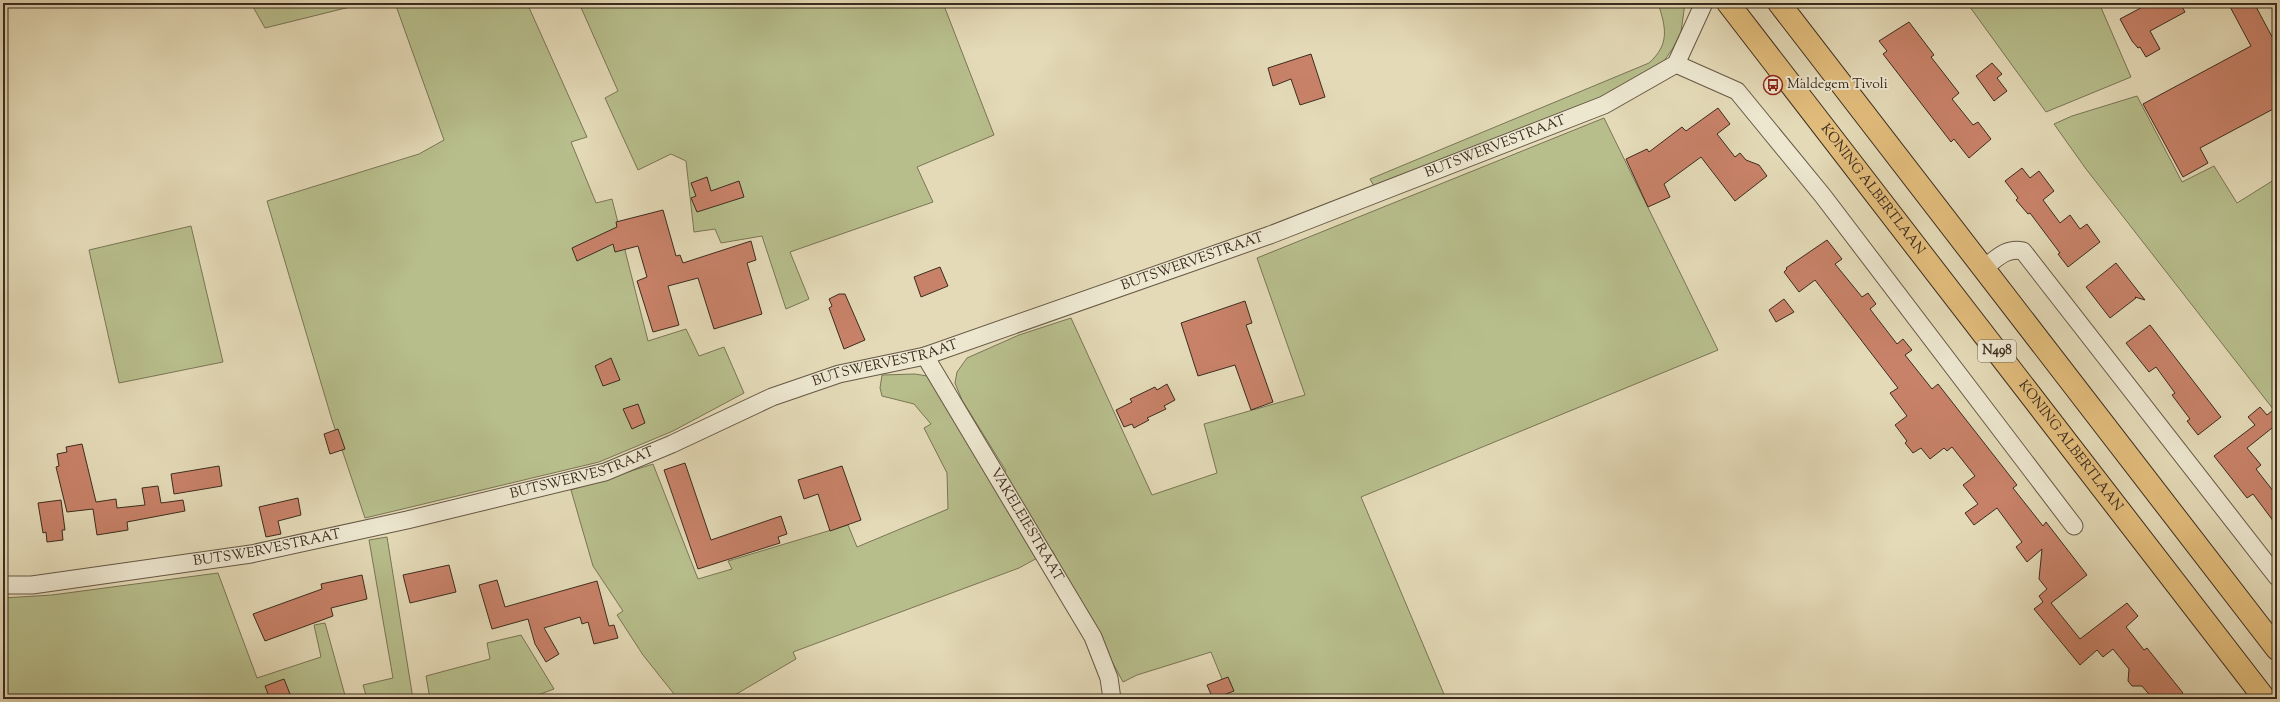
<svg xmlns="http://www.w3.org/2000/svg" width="2280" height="702" font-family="'Sorts Mill Goudy',serif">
	<rect width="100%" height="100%" fill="#e4dab7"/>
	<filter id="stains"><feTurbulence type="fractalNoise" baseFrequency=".005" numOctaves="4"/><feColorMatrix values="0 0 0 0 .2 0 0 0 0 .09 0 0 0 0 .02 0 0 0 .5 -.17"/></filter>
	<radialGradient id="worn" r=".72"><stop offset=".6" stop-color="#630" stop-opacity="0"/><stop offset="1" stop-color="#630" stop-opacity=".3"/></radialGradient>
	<path fill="#b7be8c" stroke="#7a7556" d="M261 3H366L265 28 252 5Z
		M395 3H527L587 137 571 142 596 203 612 199 648 341 686 329 699 356 724 347 744 393 673 431 599 462 365 518 332 420 267 201 419 154 444 140Z
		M579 3H943L994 135 917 167 933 202 790 252 809 299 786 309 762 236 721 243 715 229 694 232 686 161 671 154 638 170 605 98 618 91Z
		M1658 3H1685L1681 32 1673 48 1664 61 1651 69 1601 97 1374 186 1370 179 1649 63C1670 44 1666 28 1658 3Z
		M1967 3H2099L2131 77 2046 112Z
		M2137 96 2182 182 2214 166 2237 203 2277 178V414L2086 169 2054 124 2072 116Z
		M1604 118 1718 350 1361 497 1446 699H1221L1229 696 1211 652 1137 675 1123 682 1052 550 1019 568 793 652 796 659 728 699H678L643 655 617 615 623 611 593 566 571 490 653 464 698 579 732 569 728 561 848 525 857 547 948 509 947 473 924 428 931 424 914 404 882 396 880 388 882 375 915 374 927 376 989 478 1006 471 962 400 955 383 957 372 967 358 1019 335 1071 318 1152 495 1217 473 1204 424 1305 395 1257 258Z
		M191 226 223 362 119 383 89 250Z
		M387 537 413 699H367L363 685 393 678 369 540Z
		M218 573 257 678 321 657 314 625 325 623 346 699H3V598L52 595Z
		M521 635 554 689 527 699H430L426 676 490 659 487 643Z"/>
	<path fill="#c88269" stroke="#3c2c1f" d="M2150 3H2180L2185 12 2150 31 2160 49 2146 57 2140 47 2138 48 2132 41 2120 19Z
		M2228 3H2254L2277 46V107L2200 148 2208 163 2183 177 2143 104 2251 46Z
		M1909 22 1934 55 1931 57 1959 93 1952 99 1973 125 1978 122 1991 139 1969 158 1954 139 1951 142 1883 54 1887 51 1879 41Z
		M1311 54 1325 97 1300 105 1291 79 1273 86 1268 68Z
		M1992 63 2002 74 1997 78 2007 91 1994 101 1976 76Z
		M1718 108 1730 124 1717 134 1735 157 1740 153 1746 160 1759 165 1767 176 1735 201 1701 157 1664 184 1670 197 1648 207 1626 159 1647 149 1649 152 1682 127 1686 131Z
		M2022 168 2030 178 2039 171 2054 191 2043 200 2060 223 2070 215 2080 229 2087 224 2100 242 2068 267 2058 254 2060 253 2030 213 2028 214 2016 200 2018 198 2005 181Z
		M707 177 711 191 739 181 744 197 697 212 691 198 696 196 691 183Z
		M663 210 676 256 680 255 683 263 751 241 756 260 747 263 762 314 714 329 698 278 668 286 679 325 653 332 637 281 647 277 638 246 615 252 613 244 577 261 572 248 617 227 616 222Z
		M1827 240 1842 259 1835 264 1862 297 1868 293 1876 304 1870 309 1897 344 1903 339 1912 350 1905 355 1932 389 1938 384 2017 485 2013 488 2043 526 2046 522 2087 575 2051 603 2080 639 2127 603 2138 616 2126 627 2144 650 2147 648 2183 693 2176 699H2153L2142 686H2132L2128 681 2129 669 2113 649 2103 657 2097 650 2080 665 2034 609 2043 602 2039 596 2047 589 2039 579 2042 549 2027 562 2016 547 2022 542 1997 508 1974 525 1965 513 1978 504 1963 485 1975 476 1952 447 1947 451 1944 448 1930 459 1921 448 1913 453 1905 443 1907 441 1895 425 1907 416 1890 393 1898 388 1815 280 1799 292 1784 272 1787 269 1786 268Z
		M2116 263 2145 300 2135 297 2136 298 2110 318 2086 287Z
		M940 267 948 286 921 297 914 277Z
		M839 294H845L865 340 844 349 829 308 832 306 829 299Z
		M1784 299 1794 312 1776 322 1769 310Z
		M1245 301 1252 323 1246 325 1273 402 1251 410 1235 365 1198 376 1181 323Z
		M2150 325 2221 417 2198 435 2187 421 2190 419 2172 395 2175 393 2156 367 2149 372 2126 343Z
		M611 358 620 380 603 386 595 366Z
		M1167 384 1175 400 1164 406 1166 409 1147 418 1149 420 1134 428 1132 424 1124 427 1116 410 1132 402 1130 399 1155 387 1157 390Z
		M638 404 645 423 632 429 623 409Z
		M2260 407 2267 415 2277 407V424L2247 448 2261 465 2256 469 2277 496V526L2253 494 2247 498 2214 456 2255 425 2248 417Z
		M338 429 345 449 330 454 324 434Z
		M82 444 96 502 116 499 117 508 145 505 142 488 158 486 161 503 183 500 185 511 127 522 128 530 97 535 93 509 67 512 56 467 59 466 57 454 67 452 66 447Z
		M685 463 711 540 781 516 787 534 778 537 780 543 698 569 664 470Z
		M219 466 222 486 174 494 171 474Z
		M842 466 861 520 830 531 818 494 804 499 798 480Z
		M298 498 301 515 278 521 281 534 266 537 259 507Z
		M61 500 65 530H62L63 540 47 542 46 532 43 533 38 503Z
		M449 565 456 592 410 603 403 575Z
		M362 575 367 599 331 608 333 616 265 641 253 614 322 589 321 584Z
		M497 580 505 607 597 581 609 626 614 625 618 638 594 644 588 622 582 624 580 617 544 628 559 654 546 662 535 644 528 619 492 629 479 585Z
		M1228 677 1234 691 1213 699 1207 685Z
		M284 679 292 699H270L265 686Z"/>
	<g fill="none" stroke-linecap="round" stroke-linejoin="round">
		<g stroke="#665845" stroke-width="19">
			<g id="minor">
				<path d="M1676 64 1737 91 1823 196 2074 526"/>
				<path d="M1983 269C1996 259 2006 247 2023 251L2277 577"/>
				<path id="s1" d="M925 356 1093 637 1109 678 1112 699"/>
				<path id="s2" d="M3 585H32L251 554 407 520 605 472 672 444 772 397 839 374 925 356 1270 235 1604 105 1676 64 1704 3"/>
			</g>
		</g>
		<g stroke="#3c2c1f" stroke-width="24">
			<g id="primary">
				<path id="s3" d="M1728 3 2265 699"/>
				<path d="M1779 3 2277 649"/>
			</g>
		</g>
		<use href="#minor" stroke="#ede7d0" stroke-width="17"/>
		<use href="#primary" stroke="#e2bd7c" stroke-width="22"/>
	</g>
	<defs>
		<g id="bus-ring" transform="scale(1)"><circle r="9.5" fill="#ede7d0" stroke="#8f2418" stroke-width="1.5"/><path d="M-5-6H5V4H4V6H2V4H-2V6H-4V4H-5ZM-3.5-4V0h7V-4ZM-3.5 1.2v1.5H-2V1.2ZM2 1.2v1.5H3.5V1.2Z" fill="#8f2418"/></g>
	</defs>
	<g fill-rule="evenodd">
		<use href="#bus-ring" x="1773" y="85"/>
	</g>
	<g text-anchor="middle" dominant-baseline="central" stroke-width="4" stroke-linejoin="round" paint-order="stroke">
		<rect fill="#ede7d0" stroke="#716454" stroke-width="1" x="1978" y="340" width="38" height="22" rx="3"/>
		<g font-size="13" font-weight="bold" fill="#3c2c1f">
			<text x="1997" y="351">N498</text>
		</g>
		<g font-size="14" fill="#3c2c1f" stroke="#ede7d0" text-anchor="start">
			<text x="1787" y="85">Maldegem Tivoli</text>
		</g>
		<g font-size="14" fill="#3c2c1f" stroke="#ede7d0">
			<text stroke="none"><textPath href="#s2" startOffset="1563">BUTSWERVESTRAAT</textPath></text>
			<text stroke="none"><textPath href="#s3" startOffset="236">KONING ALBERTLAAN</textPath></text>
			<text stroke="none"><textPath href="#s2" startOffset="1239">BUTSWERVESTRAAT</textPath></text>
			<text stroke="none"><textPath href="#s2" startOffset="915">BUTSWERVESTRAAT</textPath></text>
			<text stroke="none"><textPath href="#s3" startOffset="560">KONING ALBERTLAAN</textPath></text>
			<text stroke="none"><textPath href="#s2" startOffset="591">BUTSWERVESTRAAT</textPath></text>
			<text stroke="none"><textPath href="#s1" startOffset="197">VAKELEIESTRAAT</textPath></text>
			<text stroke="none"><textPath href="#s2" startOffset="267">BUTSWERVESTRAAT</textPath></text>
		</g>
	</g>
	<rect width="2280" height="702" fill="none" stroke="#e4dab7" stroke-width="16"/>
	<rect x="4" y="4" width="2272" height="694" fill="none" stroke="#3c2c1f" stroke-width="2"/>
	<rect x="8" y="8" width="2264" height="686" fill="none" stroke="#3c2c1f"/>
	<rect width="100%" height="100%" filter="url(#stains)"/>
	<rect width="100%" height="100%" fill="url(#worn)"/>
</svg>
